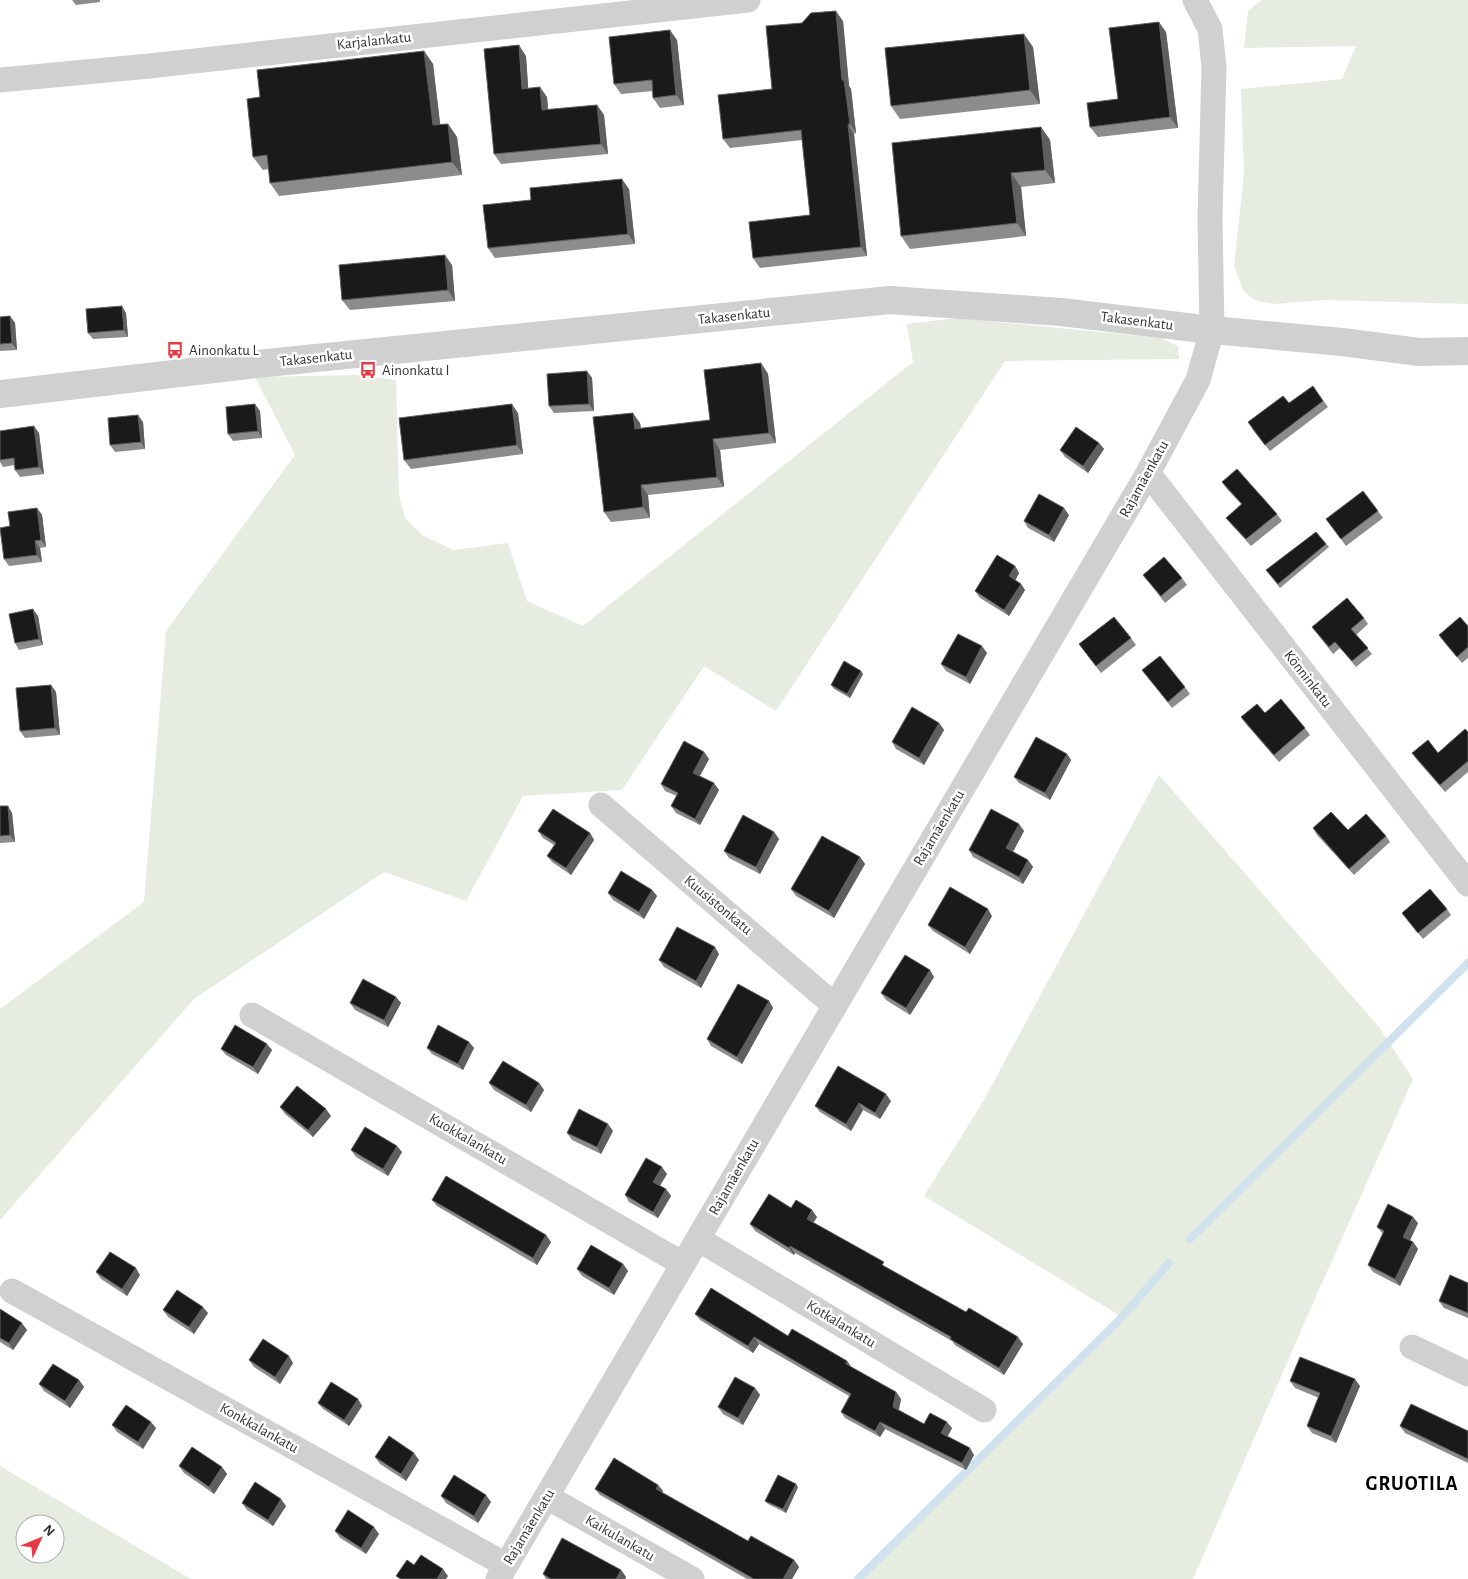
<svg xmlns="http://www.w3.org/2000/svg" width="1468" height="1579" font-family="'Alegreya Sans',sans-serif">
	<rect width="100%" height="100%" fill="#fff"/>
	<path fill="#e6ecdf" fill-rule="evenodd" d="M1262 0H1468V304L1325 300 1275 304 1254 300 1243 290 1234 266 1244 173 1241 89 1342 79 1356 46 1244 48 1248 11Z
		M957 318 1161 338 1178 346 1179 359 1005 361 776 711 704 666 622 790 523 796 466 901 384 872 194 999 0 1220V1009L144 902 166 631 295 455 255 377 358 375 396 380 399 495 405 518 422 535 453 550 508 543 527 601 583 626 913 362 907 324Z
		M1159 775 1379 1027 1413 1079 1302 1328 1193 1579H858L1122 1317 924 1196 984 1100Z
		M0 1466 191 1579H0ZM25 1524H55V1554H25Z"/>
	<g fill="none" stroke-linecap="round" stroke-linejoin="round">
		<path stroke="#cfe2ee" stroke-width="8" d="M1190 1239 1468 963
			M858 1579 1122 1317 1169 1263"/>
		<path stroke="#d0d0d0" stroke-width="25" d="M0 80 149 66 748 0
			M1148 473 1468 884
			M601 805 834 1005
			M252 1015 683 1264
			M698 1239 984 1410
			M12 1291 506 1565
			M1412 1347 1468 1374
			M547 1497 692 1579
			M498 1579 1148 473 1198 380 1212 330 1210 218 1214 67 1210 29 1195 0"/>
		<path stroke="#d0d0d0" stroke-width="28" d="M0 394 267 363 890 300 1061 312 1212 330 1342 342 1419 352 1468 351"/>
	</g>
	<path fill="#8c8c8c" d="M72 0H100V2L76 5Z
		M843 21 849 86 851 89 856 133 854 134 867 256 760 268 753 258 810 215 802 140 730 148 723 139Z
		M1166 32 1178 128 1098 137 1090 127 1118 99Z
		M677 40 684 105 660 108 653 98V91L621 94 614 84Z
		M1033 47 1040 104 900 119 891 106Z
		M424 51 433 64 440 124H448L457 137 462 175 279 196 270 183 269 169 263 170 253 157 260 97Z
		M526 56 528 88 547 97 548 110 597 105 604 115 608 154 501 164 494 154Z
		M1041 127 1050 140 1055 183 1021 187 1026 236 910 249 901 236Z
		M629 189 635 244 495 258 488 248 531 200Z
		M452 265 455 301 350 310 342 300Z
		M126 313 128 337 93 339 88 333Z
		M10 316 15 323 17 350 0 351V317Z
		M761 363 768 374 776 443 720 450 724 487 648 495 650 518 611 522 604 512 640 423 641 428 710 420Z
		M587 371 592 378 594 411 554 413 549 406Z
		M1313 386 1328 407 1270 451 1252 429Z
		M260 411 262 438 233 441 228 434Z
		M518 413 523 454 411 469 404 460Z
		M143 422 145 449 115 452 110 445Z
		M0 431 39 433 44 474 20 477 15 470V465L3 467 0 462Z
		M1099 443 1104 449 1088 473 1065 457 1060 450Z
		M1222 482 1277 514 1282 521 1251 546 1231 524 1226 518 1241 504 1227 489Z
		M37 508 42 515 46 547 40 548 42 562 9 566 4 559 10 526Z
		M1378 511 1383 518 1346 546 1326 519Z
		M1069 515 1054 542 1028 528 1024 521Z
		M1316 532 1329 547 1280 588 1266 570Z
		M1015 566 1019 573 1015 580 1021 584 1025 590 1009 616 980 598 975 591Z
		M1143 575 1182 578 1187 585 1165 603Z
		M38 616 43 645 19 650 15 643Z
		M1364 618 1368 624 1356 635 1372 654 1356 667 1340 648 1333 654 1312 627Z
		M1468 626V658L1462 663 1444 642 1439 635Z
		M1131 638 1136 645 1101 673 1079 644Z
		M987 653 970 684 946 671 941 664Z
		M1142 670 1185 687 1190 694 1172 708Z
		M863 674 850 698 834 689 831 685Z
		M51 685 56 692 60 735 25 738 20 731Z
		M1265 713 1305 728 1310 735 1279 762 1246 724 1241 717Z
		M939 723 944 730 924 765 896 749 892 742Z
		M1468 732V772L1445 792 1417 760 1412 753H1438Z
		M704 752 709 759 700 776 719 790 700 825 676 813 671 806 677 796 665 791 661 784Z
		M1067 754 1071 760 1050 800 1019 783 1014 777Z
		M0 806 12 813 15 842 0 843Z
		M1019 824 1024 831 1013 852 1028 860 1033 867 1023 884 973 857 969 850Z
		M1313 828 1348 830 1386 836 1390 842 1354 875 1317 835Z
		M538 831 590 833 594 840 571 875 552 862 547 856 554 845 543 838Z
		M774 832 779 839 760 874 729 858 724 851Z
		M860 857 865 864 834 918 796 896 791 889Z
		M652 890 657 896 644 919 613 900 608 893Z
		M1447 909 1451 915 1423 939 1402 913Z
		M992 916 970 954 933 931 928 925Z
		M719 954 701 988 664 967 659 960Z
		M934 977 910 1015 886 1000 881 993Z
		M396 997 401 1003 388 1027 355 1010 350 1003Z
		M769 1001 773 1008 742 1064 711 1046 707 1039Z
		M469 1042 474 1048 463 1070 432 1054 427 1048Z
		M221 1049 272 1050 258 1074 226 1055Z
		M489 1083H539L544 1090 531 1112 494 1090Z
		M891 1101 880 1119 863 1110 851 1131 820 1112 815 1106Z
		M280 1107 331 1116 313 1137 285 1114Z
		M613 1131 601 1154 572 1140 567 1133Z
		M351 1150 402 1152 388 1176 356 1157Z
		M667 1174 660 1186 666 1189 671 1196 658 1218 629 1202 625 1195Z
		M432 1200 546 1235 551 1242 537 1265 437 1206Z
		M791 1208 817 1217 813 1223 888 1268 1023 1344 1004 1375 955 1345 952 1341 795 1253 794 1255 755 1231 750 1224Z
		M1418 1223 1410 1241 1413 1242 1418 1249 1400 1286 1373 1272 1368 1265 1383 1234 1377 1227Z
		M623 1264 628 1271 614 1295 582 1276 577 1269Z
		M96 1272 140 1275 127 1296 101 1279Z
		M1468 1283V1318L1444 1308 1439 1301Z
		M0 1309 27 1330 13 1350 0 1342Z
		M163 1310 208 1313 194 1334 168 1317Z
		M695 1314 788 1336 847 1361 852 1368 896 1392 901 1399 899 1410 924 1424 952 1428 947 1436 974 1455 966 1470 885 1429 880 1437 845 1418 841 1412 849 1396 759 1344 753 1353 700 1320Z
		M249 1360 293 1363 280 1384 254 1367Z
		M79 1380 84 1387 70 1408 44 1391 39 1384Z
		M1290 1381 1360 1386 1336 1443 1312 1433 1307 1426 1319 1398 1295 1388Z
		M755 1388 760 1395 743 1425 723 1414 718 1407Z
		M358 1399 362 1406 349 1426 323 1409 318 1403Z
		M112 1425 156 1428 143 1449 117 1432Z
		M1400 1426 1468 1431V1463L1405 1433Z
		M375 1457 419 1460 406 1481 380 1464Z
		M179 1466 222 1467 227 1474 214 1494 184 1473Z
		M658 1485 663 1491 662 1493 748 1541 794 1560 799 1567 792 1579H747L600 1495 595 1489Z
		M798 1487 786 1513 768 1504 765 1501Z
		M441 1496 491 1502 478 1523 446 1503Z
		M242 1503 286 1506 273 1526 247 1510Z
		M335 1531 379 1534 366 1554 340 1538Z
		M621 1570 626 1577 625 1579H546L543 1574Z"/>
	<path fill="#5f5f5f" d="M836 11 843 21 849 86 851 89 856 133 850 124 842 80Z
		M1159 22 1166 32 1178 128 1170 117Z
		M670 30 677 40 684 105 676 95Z
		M1024 34 1033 47 1040 104 1030 90Z
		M519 45 526 56 529 99 522 89Z
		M424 51 433 64 442 139 433 125Z
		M540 87 547 97 549 120 542 110Z
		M597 105 604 115 608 154 601 144Z
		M448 124 457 137 462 175 452 162Z
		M848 124 854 134 867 256 861 247Z
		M1041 127 1050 140 1055 183 1045 170Z
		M1011 173 1021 187 1026 236 1017 223Z
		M622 179 629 189 635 244 628 234Z
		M445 255 452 265 455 301 448 290Z
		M122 306 126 313 128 337 124 330Z
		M10 316 15 323 17 350 12 343Z
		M761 363 768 374 776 443 769 433Z
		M587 371 592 378 594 411 589 404Z
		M255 404 260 411 262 438 258 431Z
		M512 404 518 413 523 454 517 445Z
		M633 413 640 423 642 439 635 429Z
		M138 415 143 422 145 449 141 442Z
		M34 426 39 433 44 474 39 467Z
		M713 439 720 450 724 487 717 477Z
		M1099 443 1104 449 1088 473 1083 466Z
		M641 485 648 495 650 518 643 507Z
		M37 508 42 515 46 547 41 540Z
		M1064 508 1069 515 1054 542 1049 535Z
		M35 541 40 548 42 562 37 555Z
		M1015 566 1019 573 1014 583 1009 576Z
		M1021 584 1025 590 1009 616 1004 610Z
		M33 609 38 616 43 645 39 639Z
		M982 646 987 653 970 684 966 677Z
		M861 671 863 674 850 698 847 694Z
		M51 685 56 692 60 735 55 728Z
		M939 723 944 730 924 765 919 758Z
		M704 752 709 759 698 779 693 773Z
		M1067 754 1071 760 1050 800 1045 793Z
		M714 783 719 790 700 825 695 819Z
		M8 806 12 813 15 842 10 835Z
		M1019 824 1024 831 1011 855 1006 848Z
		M774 832 779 839 760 874 756 867Z
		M590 833 594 840 571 875 566 868Z
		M860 857 865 864 834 918 829 911Z
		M1028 860 1033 867 1023 884 1019 877Z
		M652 890 657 896 644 919 639 912Z
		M988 909 992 916 970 954 965 947Z
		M715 947 719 954 701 988 696 981Z
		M930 970 934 977 910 1015 906 1008Z
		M396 997 401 1003 388 1027 384 1020Z
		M769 1001 773 1008 742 1064 737 1057Z
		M469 1042 474 1048 463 1070 458 1064Z
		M267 1044 272 1050 258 1074 253 1067Z
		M539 1083 544 1090 531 1112 526 1105Z
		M886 1094 891 1101 880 1119 875 1113Z
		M859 1103 863 1110 851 1131 846 1124Z
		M326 1109 331 1116 313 1137 308 1130Z
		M608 1124 613 1131 601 1154 597 1147Z
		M397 1146 402 1152 388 1176 383 1169Z
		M662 1167 667 1174 658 1188 653 1182Z
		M666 1189 671 1196 658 1218 653 1212Z
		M812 1210 817 1217 811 1226 807 1219Z
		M1413 1217 1418 1223 1408 1244 1403 1237Z
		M546 1235 551 1242 537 1265 533 1258Z
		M1413 1242 1418 1249 1400 1286 1395 1279Z
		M790 1246 795 1253 794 1255 789 1248Z
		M623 1264 628 1271 614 1295 609 1288Z
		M136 1268 140 1275 127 1296 122 1289Z
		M203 1307 208 1313 194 1334 189 1327Z
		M22 1323 27 1330 13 1350 9 1343Z
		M754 1337 759 1344 753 1353 748 1346Z
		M1018 1337 1023 1344 1004 1375 999 1368Z
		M289 1356 293 1363 280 1384 275 1377Z
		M847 1361 852 1368 846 1364Z
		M1355 1379 1360 1386 1336 1443 1331 1436Z
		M79 1380 84 1387 70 1408 65 1401Z
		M755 1388 760 1395 743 1425 738 1418Z
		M896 1392 901 1399 898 1413 893 1407Z
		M358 1399 362 1406 349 1426 344 1420Z
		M151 1422 156 1428 143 1449 138 1442Z
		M880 1422 885 1429 880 1437 875 1431Z
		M947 1422 952 1428 946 1440 941 1433Z
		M970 1448 974 1455 966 1470 962 1463Z
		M414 1453 419 1460 406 1481 401 1474Z
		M222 1467 227 1474 214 1494 209 1487Z
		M796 1484 798 1487 786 1513 783 1509Z
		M658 1485 663 1491 661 1496 656 1489Z
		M486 1495 491 1502 478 1523 474 1516Z
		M281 1499 286 1506 273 1526 268 1520Z
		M374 1527 379 1534 366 1554 361 1548Z
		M794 1560 799 1567 792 1579H783Z
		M443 1569 448 1576 446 1579H437Z
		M621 1570 626 1577 625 1579H616Z"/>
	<path fill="#1a1a1a" stroke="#5f5f5f" d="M836 11 842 80H844L850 124H848L861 247 753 258 749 222 810 215 801 130 723 139 718 95 772 89 766 26 802 23 811 13Z
		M1159 22 1170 117 1090 127 1087 103 1118 99 1109 28Z
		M670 30 676 95 653 98 652 80 614 84 609 37Z
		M1024 34 1030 90 891 106 885 48Z
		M519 45 522 89 540 87 542 110 597 105 601 144 494 154 484 49Z
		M424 51 433 125 448 124 452 162 270 183 267 155 253 157 247 99 260 97 257 70Z
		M1041 127 1045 170 1011 173 1017 223 901 236 892 143Z
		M622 179 628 234 488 248 483 205 531 200 530 188Z
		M445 255 448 290 342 300 339 265Z
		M122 306 124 330 88 333 86 309Z
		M10 316 12 343 0 344V317Z
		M761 363 769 433 713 439 717 477 641 485 643 507 604 512 593 417 633 413 635 429 710 420 704 370Z
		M587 371 589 404 549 406 547 374Z
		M1313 386 1323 401 1265 445 1248 422 1283 396 1289 403Z
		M255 404 258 431 228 434 226 407Z
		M512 404 517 445 404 460 399 418Z
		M138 415 141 442 110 445 108 418Z
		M34 426 39 467 15 470 14 458 0 460V431Z
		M1076 427 1099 443 1083 466 1060 450Z
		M1237 469 1277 514 1246 539 1226 518 1242 504 1222 482Z
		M1363 491 1378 511 1341 539 1326 519Z
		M1039 494 1064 508 1049 535 1024 521Z
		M37 508 41 540 35 541 37 555 4 559 0 528 10 526 8 512Z
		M1316 532 1326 544 1278 584 1266 570Z
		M997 555 1015 566 1009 576 1021 584 1004 610 975 591Z
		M1164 557 1182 578 1161 596 1143 575Z
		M1347 598 1364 618 1351 629 1368 648 1352 661 1335 642 1329 647 1312 627Z
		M33 609 39 639 15 643 9 614Z
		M1114 617 1131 638 1096 666 1079 644Z
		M1460 617 1468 626V647L1457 657 1439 635Z
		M958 634 982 646 966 677 941 664Z
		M1160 656 1185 687 1168 702 1142 670Z
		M844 661 861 671 847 694 831 685Z
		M51 685 55 728 20 731 16 688Z
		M1281 699 1305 728 1274 755 1241 717 1257 704 1265 713Z
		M912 707 939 723 919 758 892 742Z
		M1465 729 1468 732V761L1440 785 1412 753 1428 740 1438 753Z
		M1036 737 1067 754 1045 793 1014 777Z
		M684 741 704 752 693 773 714 783 695 819 671 806 678 793 661 784Z
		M0 806H8L10 835 0 836Z
		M553 809 590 833 566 868 547 856 556 843 538 831Z
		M991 809 1019 824 1006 848 1028 860 1019 877 969 850Z
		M1331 812 1348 830 1366 814 1386 836 1349 869 1313 828Z
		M743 815 774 832 756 867 724 851Z
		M822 836 860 857 829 911 791 889Z
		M621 871 652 890 639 912 608 893Z
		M950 887 988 909 965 947 928 925Z
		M1430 889 1447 909 1418 933 1402 913Z
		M677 927 715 947 696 981 659 960Z
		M905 955 930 970 906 1008 881 993Z
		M363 979 396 997 384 1020 350 1003Z
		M738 984 769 1001 737 1057 707 1039Z
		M235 1025 267 1044 253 1067 221 1049Z
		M438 1025 469 1042 458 1064 427 1048Z
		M503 1061 539 1083 526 1105 489 1083Z
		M838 1066 886 1094 875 1113 859 1103 846 1124 815 1106Z
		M297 1086 326 1109 308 1130 280 1107Z
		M579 1109 608 1124 597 1147 567 1133Z
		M365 1127 397 1146 383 1169 351 1150Z
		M646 1158 662 1167 653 1182 666 1189 653 1212 625 1195Z
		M446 1176 546 1235 533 1258 432 1200Z
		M769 1194 791 1208 796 1200 812 1210 807 1219 884 1262 882 1265 966 1312 969 1308 1018 1337 999 1368 950 1339 951 1337 790 1246 789 1248 750 1224Z
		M1388 1204 1413 1217 1403 1237 1413 1242 1395 1279 1368 1265 1384 1231 1377 1227Z
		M591 1245 623 1264 609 1288 577 1269Z
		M110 1252 136 1268 122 1289 96 1272Z
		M1450 1275 1468 1283V1313L1439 1301Z
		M711 1288 788 1336 792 1329 847 1361 846 1364 896 1392 893 1407 924 1424 930 1413 947 1422 941 1433 970 1448 962 1463 880 1422 875 1431 841 1412 851 1394 754 1337 748 1346 695 1314Z
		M177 1290 203 1307 189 1327 163 1310Z
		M0 1309 22 1323 9 1343 0 1338Z
		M263 1339 289 1356 275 1377 249 1360Z
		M1300 1357 1355 1379 1331 1436 1307 1426 1320 1393 1290 1381Z
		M53 1364 79 1380 65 1401 39 1384Z
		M735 1377 755 1388 738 1418 718 1407Z
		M331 1382 358 1399 344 1420 318 1403Z
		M1411 1404 1468 1431V1459L1400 1426Z
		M126 1405 151 1422 138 1442 112 1425Z
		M389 1436 414 1453 401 1474 375 1457Z
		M192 1447 222 1467 209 1487 179 1466Z
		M614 1458 658 1485 656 1489 748 1541 751 1536 794 1560 783 1579H754L595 1489Z
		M454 1475 486 1495 474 1516 441 1496Z
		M778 1475 796 1484 783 1509 765 1501Z
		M255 1482 281 1499 268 1520 242 1503Z
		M348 1510 374 1527 361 1548 335 1531Z
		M562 1538 621 1570 616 1579H551L543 1574Z
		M421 1555 443 1569 437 1579H401L396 1576 407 1560 414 1565Z"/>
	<defs>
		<g id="bus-bare" transform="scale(1.35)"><path d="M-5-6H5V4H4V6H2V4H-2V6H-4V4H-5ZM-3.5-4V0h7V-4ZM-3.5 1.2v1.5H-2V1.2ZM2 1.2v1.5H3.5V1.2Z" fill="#e63946" stroke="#fff" stroke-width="2.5" paint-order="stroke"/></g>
	</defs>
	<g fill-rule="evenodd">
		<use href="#bus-bare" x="175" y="350"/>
		<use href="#bus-bare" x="368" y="370"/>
	</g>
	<g text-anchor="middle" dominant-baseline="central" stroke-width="5" stroke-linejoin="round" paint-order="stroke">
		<g font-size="15" fill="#333" stroke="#fff">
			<text transform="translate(374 41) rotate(-6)">Karjalankatu</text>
			<text transform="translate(734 316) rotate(-6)">Takasenkatu</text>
			<text transform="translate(1137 321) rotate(7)">Takasenkatu</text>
			<text transform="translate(316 358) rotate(-6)">Takasenkatu</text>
			<text transform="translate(1144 479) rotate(-61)">Rajamäenkatu</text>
			<text transform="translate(1308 679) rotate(52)">Könninkatu</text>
			<text transform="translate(939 828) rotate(-59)">Rajamäenkatu</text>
			<text transform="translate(718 905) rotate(40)">Kuusistonkatu</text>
			<text transform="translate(468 1139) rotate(30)">Kuokkalankatu</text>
			<text transform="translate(734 1177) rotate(-60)">Rajamäenkatu</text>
			<text transform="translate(841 1324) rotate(31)">Kotkalankatu</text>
			<text transform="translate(259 1428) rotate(29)">Konkkalankatu</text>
			<text transform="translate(529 1527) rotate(-59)">Rajamäenkatu</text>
			<text transform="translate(620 1538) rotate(30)">Kaikulankatu</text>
		</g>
		<g font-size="15" fill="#333" stroke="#fff" text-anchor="start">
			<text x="189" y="350">Ainonkatu L</text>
			<text x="382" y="370">Ainonkatu I</text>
		</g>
		<g font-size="20" font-weight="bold" letter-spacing="1" fill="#000" stroke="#fff">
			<text x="1412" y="1484">GRUOTILA</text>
		</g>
	</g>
	<g transform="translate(40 1539) rotate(46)"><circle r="24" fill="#ffffff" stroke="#adadad"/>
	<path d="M0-4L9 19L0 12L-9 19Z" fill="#e63946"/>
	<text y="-8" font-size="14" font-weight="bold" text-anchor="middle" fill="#333333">N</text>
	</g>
</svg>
